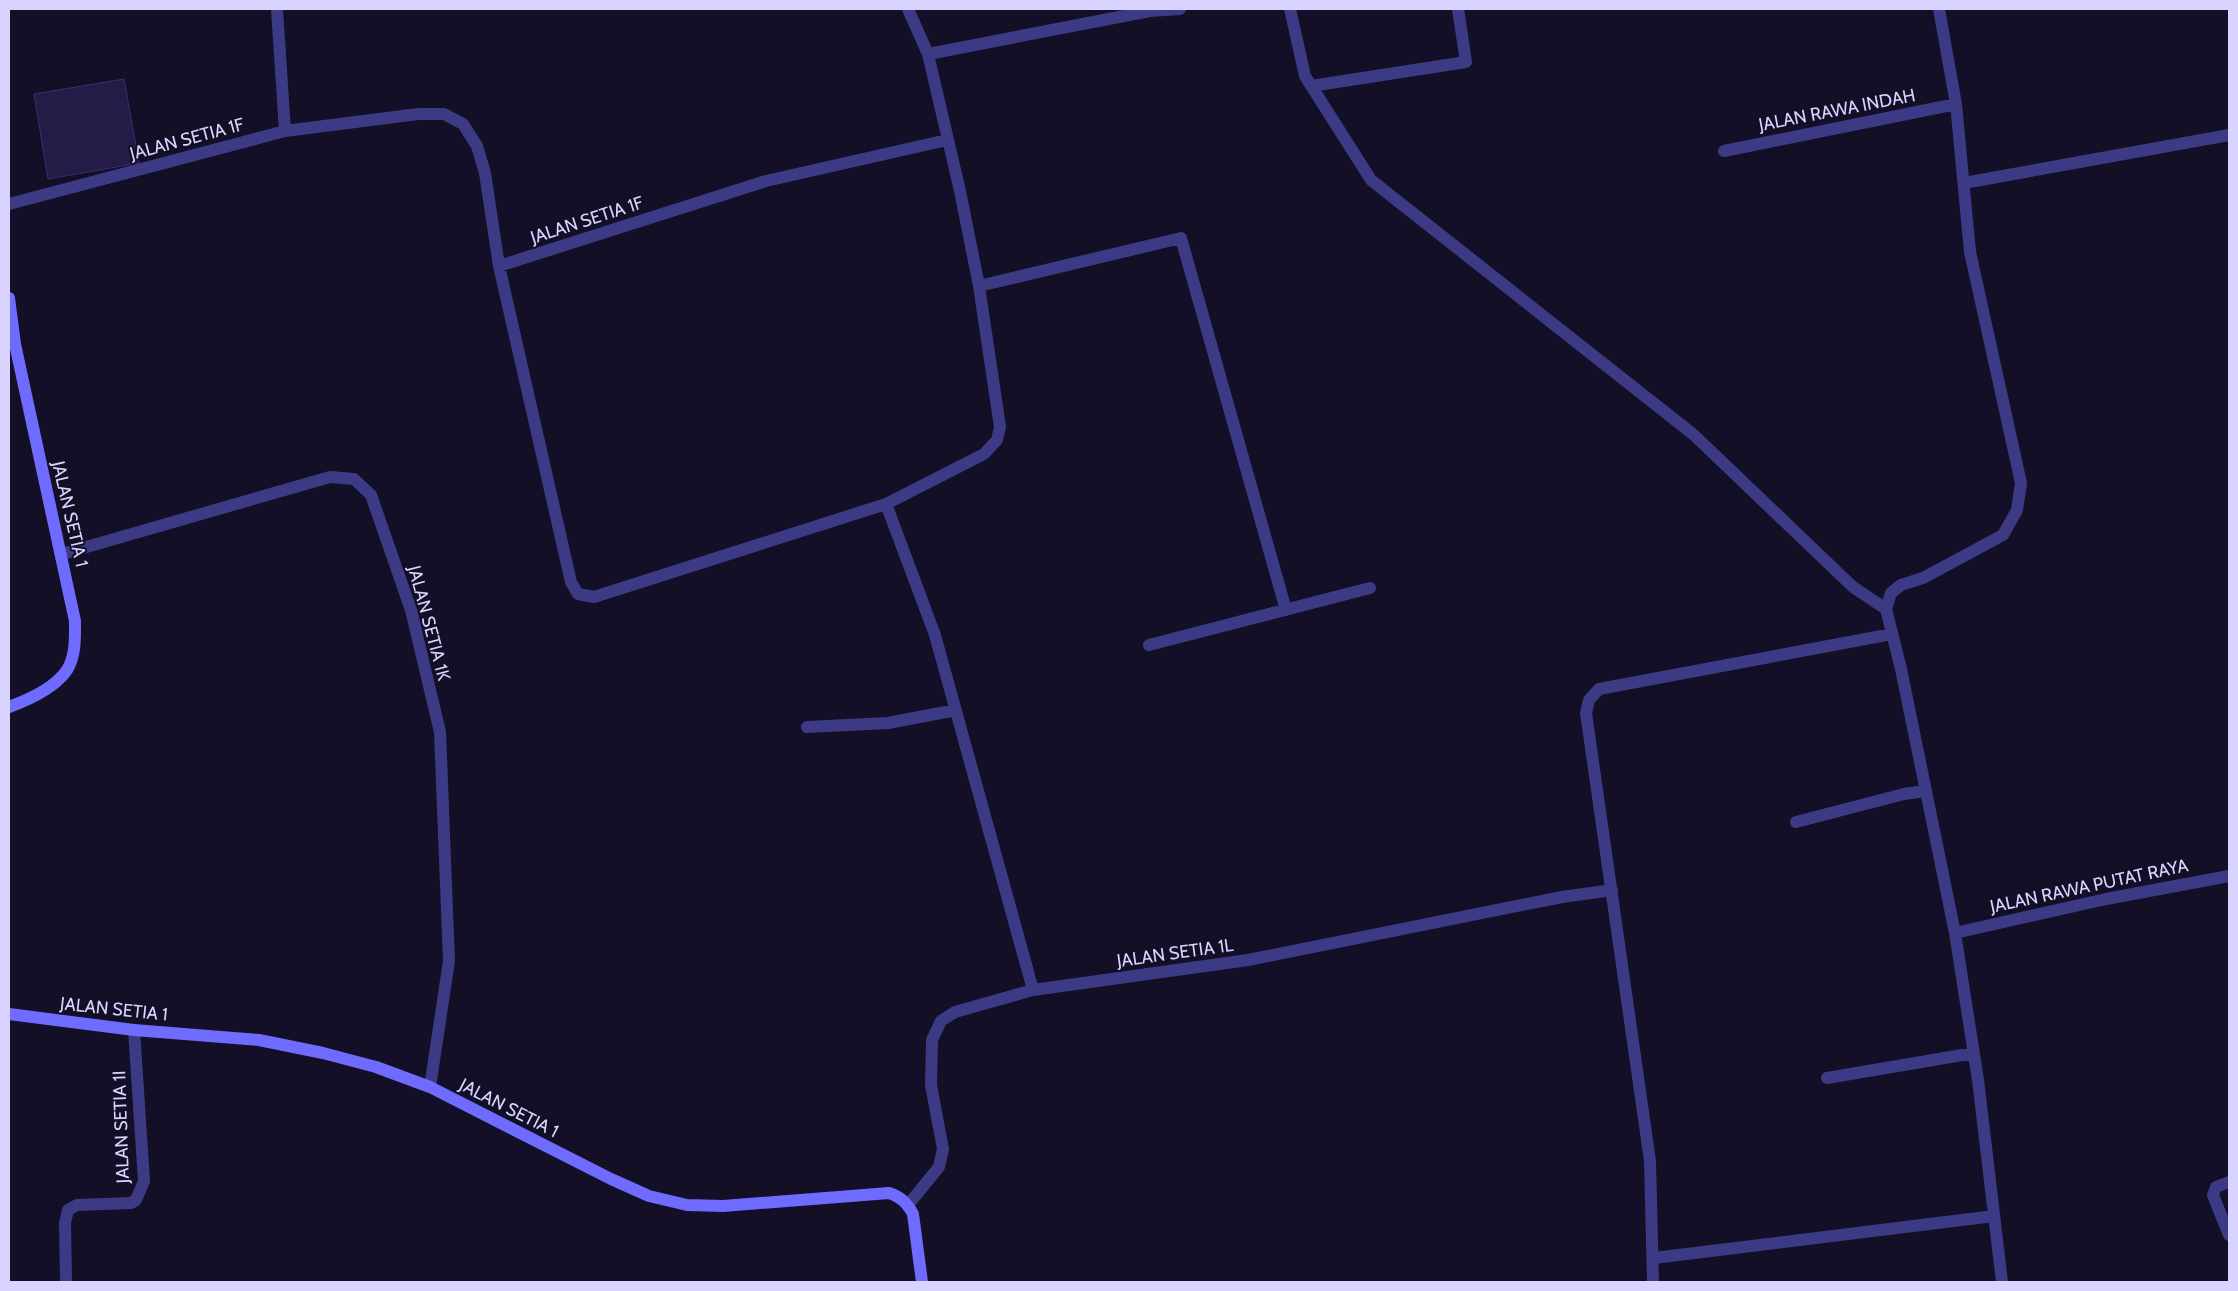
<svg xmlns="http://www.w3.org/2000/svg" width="2238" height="1291" font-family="Cabin,sans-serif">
	<rect width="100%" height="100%" fill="#130f26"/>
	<path fill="#241b47" stroke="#3b2d73" d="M124 79 139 163 48 179 34 94Z"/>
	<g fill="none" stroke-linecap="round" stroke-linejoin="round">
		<path stroke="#3d3a85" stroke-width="12" d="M1796 822 1904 794 1925 791"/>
		<path stroke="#3d3a85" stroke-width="12" d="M277 9 285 131
			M1290 9 1305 76 1371 180 1694 435 1853 587 1886 609
			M1939 9 1956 104 1970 252 2021 483 2017 510 2003 535 1923 578 1901 585 1891 593 1886 609 1901 669 1955 933 1978 1080 2002 1282
			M928 54 1150 11 1180 9
			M1311 86 1466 62 1458 9
			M1724 151 1956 104
			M1964 183 2229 135
			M9 204 285 131 418 114H444L463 124 477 146 485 173 499 266 571 582 578 594 594 597 886 504 984 454 997 440 1000 427 979 286 960 191 928 54 908 9
			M499 266 766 181 947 140
			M979 286 1181 238 1286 610
			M886 504 935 635 1033 990
			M62 554 330 477 354 479 371 495 411 610 440 732 449 961 430 1087
			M1149 645 1370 588
			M807 727 888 723 956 710
			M1955 933 2106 899 2229 876
			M1827 1078 1974 1053
			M2229 1182 2216 1187 2213 1195 2229 1235
			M908 1205 939 1167 943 1149 931 1085 932 1040 941 1021 955 1012 1033 990 1248 960 1562 897 1612 890
			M1654 1258 1994 1216
			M66 1282 65 1223 68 1210 77 1205 131 1203 136 1200 144 1181 134 1030
			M1653 1282 1650 1161 1586 713 1589 700 1599 689 1892 634"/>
		<path stroke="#6f6bff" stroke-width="12" d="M9 298 15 344 75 621C75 637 76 656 67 670 55 688 28 700 9 707
			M9 1014 134 1030 259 1040 323 1053 376 1067 430 1087 611 1179 649 1196 687 1205 723 1206 889 1193C901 1197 907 1203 913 1214L922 1282"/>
	</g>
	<g text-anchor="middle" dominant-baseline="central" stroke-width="4" stroke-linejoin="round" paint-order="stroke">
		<g font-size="18" fill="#d9d4ff" stroke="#130f26">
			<text transform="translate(1837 110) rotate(-11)">JALAN RAWA INDAH</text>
			<text transform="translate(187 139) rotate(-15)">JALAN SETIA 1F</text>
			<text transform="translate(587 220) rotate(-18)">JALAN SETIA 1F</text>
			<text transform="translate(70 514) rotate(77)">JALAN SETIA 1</text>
			<text transform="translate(429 623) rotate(75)">JALAN SETIA 1K</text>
			<text transform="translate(2089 886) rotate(-12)">JALAN RAWA PUTAT RAYA</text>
			<text transform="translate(1175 953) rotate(-8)">JALAN SETIA 1L</text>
			<text transform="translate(114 1009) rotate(6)">JALAN SETIA 1</text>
			<text transform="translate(509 1108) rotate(27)">JALAN SETIA 1</text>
			<text transform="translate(121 1127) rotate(-92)">JALAN SETIA 1I</text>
		</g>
	</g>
	<rect width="2238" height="1291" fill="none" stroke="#d9d4ff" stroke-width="20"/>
</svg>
